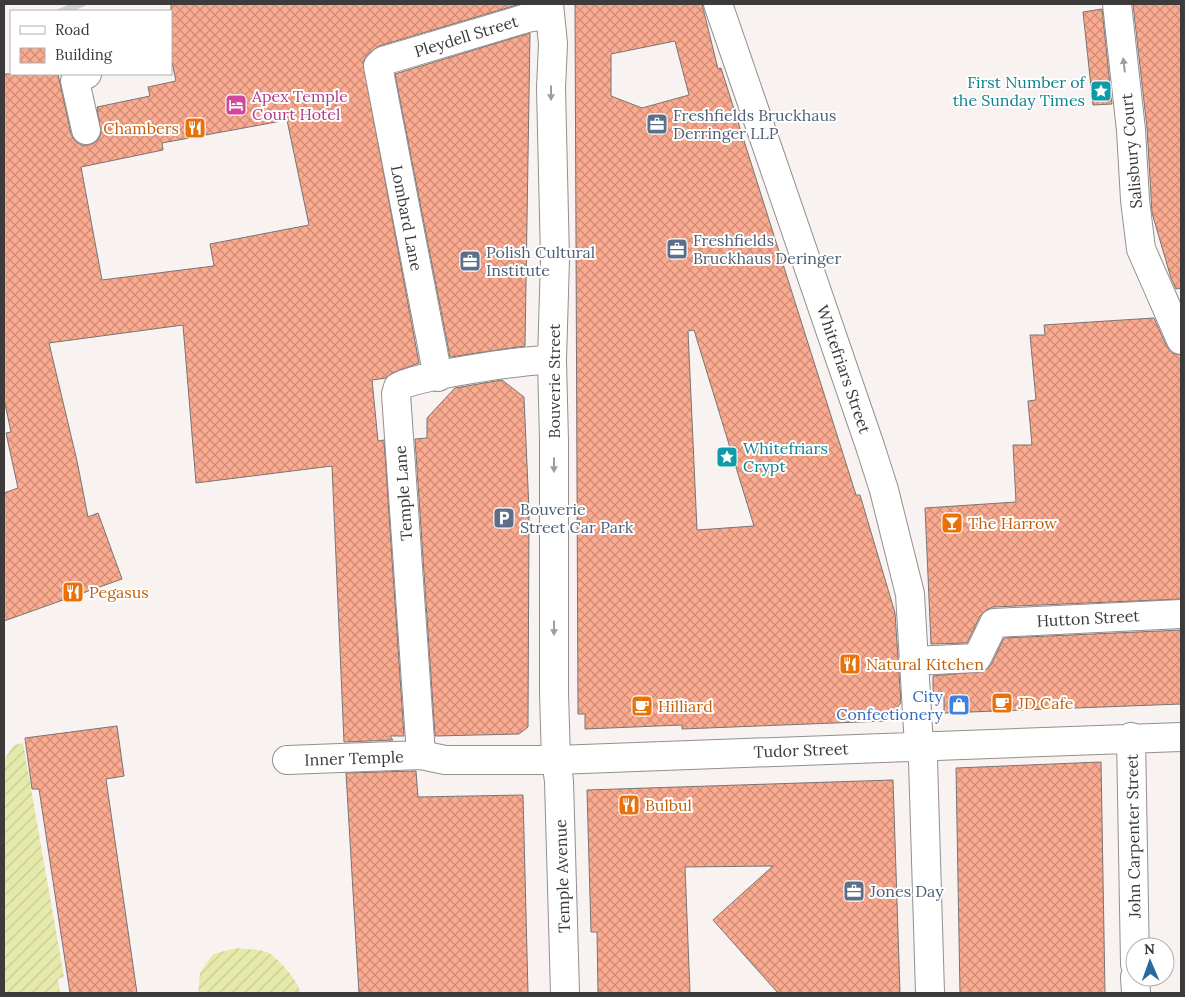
<svg xmlns="http://www.w3.org/2000/svg" width="1185" height="997" font-family="Lora,serif">
	<defs>
		<pattern id="garden-furrows" width="10" height="10" patternUnits="userSpaceOnUse" patternTransform="scale(1.25)"><rect width="10" height="10" fill="#e5eaab"/><path d="M-1 1l2-2M0 10L10 0M9 11l2-2" fill="none" stroke="#c5c994"/></pattern>
		<pattern id="building-cross-hatch" width="8" height="8" patternUnits="userSpaceOnUse" patternTransform="scale(1.25)"><rect width="8" height="8" fill="#fcab90"/><path d="M0 0l8 8M0 8l8-8" fill="none" stroke="#cd8c77"/></pattern>
	</defs>
	<rect width="100%" height="100%" fill="#f8f3f1"/>
	<path fill="url(#garden-furrows)" d="M23 743 64 977 58 979 60 993H4V760L14 745Z
		M237 948C246 949 260 949 269 953 278 958 300 983 300 993H198L200 973 213 954Z"/>
	<path fill="url(#building-cross-hatch)" stroke="#797573" fill-rule="evenodd" d="M171 4H520L379 46 367 55 363 62 419 363 392 373 386 378 372 380 378 441 384 440 404 736H390L393 740 344 742 332 466 196 483 183 325 49 343 77 461 88 517 98 513 122 579 4 621V493L18 488 6 433 11 432 4 399V74H58L71 134 74 140 81 145H90L97 141 101 134 97 107 150 96 148 87 176 81 171 58ZM287 120 309 225 210 244 214 266 102 280 81 167 163 150 162 143Z
		M575 4H702L718 69 721 68 856 495H860L895 613 901 703 885 721 682 729V725L585 729V714H578ZM675 41 689 95 642 108 611 96V54ZM694 330 754 526 697 530 688 331Z
		M1133 4H1181V288L1176 289 1171 278 1152 213 1147 128Z
		M1102 9 1112 104 1093 105 1083 12Z
		M530 33 525 346 450 357 395 74Z
		M1154 318 1167 347 1172 353 1181 355V599L993 607 986 610 980 616 967 643 931 644 925 508 1016 502 1013 445H1032L1028 401 1036 400 1030 335H1045L1044 325Z
		M502 380 524 397 529 510 528 727 519 734 435 736 415 439 427 438V418L455 388Z
		M1181 630V704L944 713V697H933V676L985 671 991 665 1004 638Z
		M117 726 124 776 106 779 137 993H70L39 789H32L25 738Z
		M1101 762 1105 993H960L956 768Z
		M416 771 418 797 523 795 528 993H359L346 773Z
		M893 780 900 993H778L713 920 773 866 685 867 690 993H598L597 932H591L587 790Z"/>
	<g fill="none" stroke-linecap="round" stroke-linejoin="round">
		<path stroke="#d2cecc" stroke-width="28" stroke-dasharray="28 14" stroke-linecap="butt" d="M70 4 73 11"/>
		<g stroke="#938f8e" stroke-width="30">
			<path id="street" d="M549 4 553 44 551 88 555 259 552 360 554 441V693L556 760 559 781 565 993
				M718 4 870 446 884 490 910 594 919 746 923 760 930 993
				M1117 4 1131 130 1135 200 1141 249 1181 340
				M86 130 75 81 87 74
				M438 377 378 66 383 61 527 18 550 14
				M913 661 977 658 994 623 1181 614
				M1131 737 1135 964
				M421 755 396 394 398 387C414 376 529 359 552 360
				M287 760 421 755 445 760H556L1181 737
				M1135 977 1136 993"/>
		</g>
		<use href="#street" stroke="#fff" stroke-width="28"/>
	</g>
	<defs><path id="oneway-solid" d="M-6-.8H1V-3.2L6.5 0L1 3.2V.8H-6Z" transform="scale(1.25)"/></defs>
	<g fill="#9e9c9c">
		<use href="#oneway-solid" transform="translate(1124 65) rotate(-97)"/>
		<use href="#oneway-solid" transform="translate(551 93) rotate(90)"/>
		<use href="#oneway-solid" transform="translate(554 465) rotate(90)"/>
		<use href="#oneway-solid" transform="translate(554 628) rotate(90)"/>
	</g>
	<defs>
		<g id="sight-square" transform="scale(1.125)"><rect x="-9" y="-9" width="18" height="18" rx="4" fill="#0f9aa8" stroke="#fff"/><path d="M0-6L1.8-2.2L6-1.7L2.9 1.2L3.7 5.4L0 3.3L-3.7 5.4L-2.9 1.2L-6-1.7L-1.8-2.2Z" fill="#fff"/></g>
		<g id="hotel-square" transform="scale(1.125)"><rect x="-9" y="-9" width="18" height="18" rx="4" fill="#d1479c" stroke="#fff"/><path d="M-6-4.5h1.5V1H6V5H4.5V3h-9V5H-6ZM-4 0a1.8 1.8 0 1 1 3.6 0ZM.5 0V-2.5h3Q6-2.5 6 0Z" fill="#fff"/></g>
		<g id="office-square" transform="scale(1.125)"><rect x="-9" y="-9" width="18" height="18" rx="4" fill="#5c6f8a" stroke="#fff"/><path d="M-6-3h4V-5.5h4V-3h4V5H-6ZM-1-4.5V-3h2v-1.5ZM-6 0V1H6V0Z" fill="#fff"/></g>
		<g id="restaurant-square" transform="scale(1.125)"><rect x="-9" y="-9" width="18" height="18" rx="4" fill="#e8710a" stroke="#fff"/><path d="M-5-6h1v4h1v-4h1v4h1v-4h1v5L-1.5 .5V6h-2V.5L-5-1ZM5-6V6H3V1.5H1.5Q1.5-4 5-6Z" fill="#fff"/></g>
		<g id="parking-square" transform="scale(1.125)"><rect x="-9" y="-9" width="18" height="18" rx="4" fill="#5c6f8a" stroke="#fff"/><path d="M-3.5-5.5H1a3.5 3.5 0 0 1 0 7H-1V5.5H-3.5ZM-1-3.4V-.6H.8a1.4 1.4 0 0 0 0-2.8Z" fill="#fff"/></g>
		<g id="bar-square" transform="scale(1.125)"><rect x="-9" y="-9" width="18" height="18" rx="4" fill="#e8710a" stroke="#fff"/><path d="M-6-5H6L.8 .8V4.5H3.5V6h-7V4.5H-.8V.8Z" fill="#fff"/></g>
		<g id="cafe-square" transform="scale(1.125)"><rect x="-9" y="-9" width="18" height="18" rx="4" fill="#e8710a" stroke="#fff"/><path d="M-5.5-4.5H6V0H3Q3 3.5 0 3.5H-2.5Q-5.5 3.5-5.5 0ZM3-3.2v2h1.7v-2ZM-6 4.5H4V6H-6Z" fill="#fff"/></g>
		<g id="shop-square" transform="scale(1.125)"><rect x="-9" y="-9" width="18" height="18" rx="4" fill="#3f7fe0" stroke="#fff"/><path d="M-5-2.5h2.3a2.7 3.5 0 0 1 5.4 0H5L5.5 6h-11ZM-1.5-2.5h3a1.5 2.3 0 0 0-3 0Z" fill="#fff"/></g>
	</defs>
	<g fill-rule="evenodd">
		<use href="#sight-square" x="1101" y="91"/>
		<use href="#hotel-square" x="236" y="105"/>
		<use href="#office-square" x="657" y="124"/>
		<use href="#restaurant-square" x="195" y="128"/>
		<use href="#office-square" x="677" y="249"/>
		<use href="#office-square" x="470" y="261"/>
		<use href="#sight-square" x="727" y="457"/>
		<use href="#parking-square" x="504" y="518"/>
		<use href="#bar-square" x="952" y="523"/>
		<use href="#restaurant-square" x="73" y="592"/>
		<use href="#restaurant-square" x="850" y="664"/>
		<use href="#cafe-square" x="1002" y="703"/>
		<use href="#shop-square" x="959" y="705"/>
		<use href="#cafe-square" x="642" y="706"/>
		<use href="#restaurant-square" x="629" y="805"/>
		<use href="#office-square" x="854" y="891"/>
	</g>
	<g text-anchor="middle" dominant-baseline="central" stroke-width="4" stroke-linejoin="round" paint-order="stroke">
		<g font-size="16" fill="#3c3a3a" stroke="#fff">
			<text transform="translate(466 36) rotate(-17)">Pleydell Street</text>
			<text transform="translate(1131 151) rotate(-95)">Salisbury Court</text>
			<text transform="translate(407 218) rotate(79)">Lombard Lane</text>
			<text transform="translate(844 369) rotate(71)">Whitefriars Street</text>
			<text transform="translate(554 381) rotate(-90)">Bouverie Street</text>
			<text transform="translate(403 493) rotate(-94)">Temple Lane</text>
			<text transform="translate(1088 618) rotate(-3)">Hutton Street</text>
			<text transform="translate(801 750) rotate(-2)">Tudor Street</text>
			<text transform="translate(354 758) rotate(-2)">Inner Temple</text>
			<text transform="translate(1133 836) rotate(-91)">John Carpenter Street</text>
			<text transform="translate(562 876) rotate(-92)">Temple Avenue</text>
		</g>
		<g font-size="16" fill="#0d838f" stroke="#fff" text-anchor="end">
			<text x="1085" y="82">First Number of<tspan x="1085" dy="18">the Sunday Times</tspan></text>
			<text x="743" y="448" text-anchor="start">Whitefriars<tspan x="743" dy="18">Crypt</tspan></text>
		</g>
		<g font-size="16" fill="#b23c85" stroke="#fff" text-anchor="start">
			<text x="252" y="96">Apex Temple<tspan x="252" dy="18">Court Hotel</tspan></text>
		</g>
		<g font-size="16" fill="#4e5e75" stroke="#fff" text-anchor="start">
			<text x="673" y="115">Freshfields Bruckhaus<tspan x="673" dy="18">Derringer LLP</tspan></text>
			<text x="693" y="240">Freshfields<tspan x="693" dy="18">Bruckhaus Deringer</tspan></text>
			<text x="486" y="252">Polish Cultural<tspan x="486" dy="18">Institute</tspan></text>
			<text x="520" y="509">Bouverie<tspan x="520" dy="18">Street Car Park</tspan></text>
			<text x="870" y="891">Jones Day</text>
		</g>
		<g font-size="16" fill="#c56008" stroke="#fff" text-anchor="start">
			<text x="179" y="128" text-anchor="end">Chambers</text>
			<text x="968" y="523">The Harrow</text>
			<text x="89" y="592">Pegasus</text>
			<text x="866" y="664">Natural Kitchen</text>
			<text x="1018" y="703">JD Cafe</text>
			<text x="658" y="706">Hilliard</text>
			<text x="645" y="805">Bulbul</text>
		</g>
		<g font-size="16" fill="#366cbe" stroke="#fff" text-anchor="end">
			<text x="943" y="696">City<tspan x="943" dy="18">Confectionery</tspan></text>
		</g>
	</g>
	<rect width="1185" height="997" fill="none" stroke="#3c3a3a" stroke-width="10"/>
	<rect x="10" y="10" width="162" height="65" fill="#ffffff" stroke="#b1b0b0"/>
	<rect x="20" y="26" width="25" height="8" fill="#ffffff" stroke="#b1b0b0"/>
	<text x="55" y="35" font-size="15" fill="#3c3a3a">Road</text>
	<rect x="20" y="48" width="25" height="15" fill="url(#building-cross-hatch)" stroke="#b1b0b0"/>
	<text x="55" y="60" font-size="15" fill="#3c3a3a">Building</text>
	<g transform="translate(1150 962) rotate(358)"><circle r="24" fill="#ffffff" stroke="#b1b0b0"/>
	<path d="M0-4L9 19L0 12L-9 19Z" fill="#29699f"/>
	<text y="-8" font-size="14" font-weight="bold" text-anchor="middle" fill="#3c3a3a">N</text>
	</g>
</svg>
